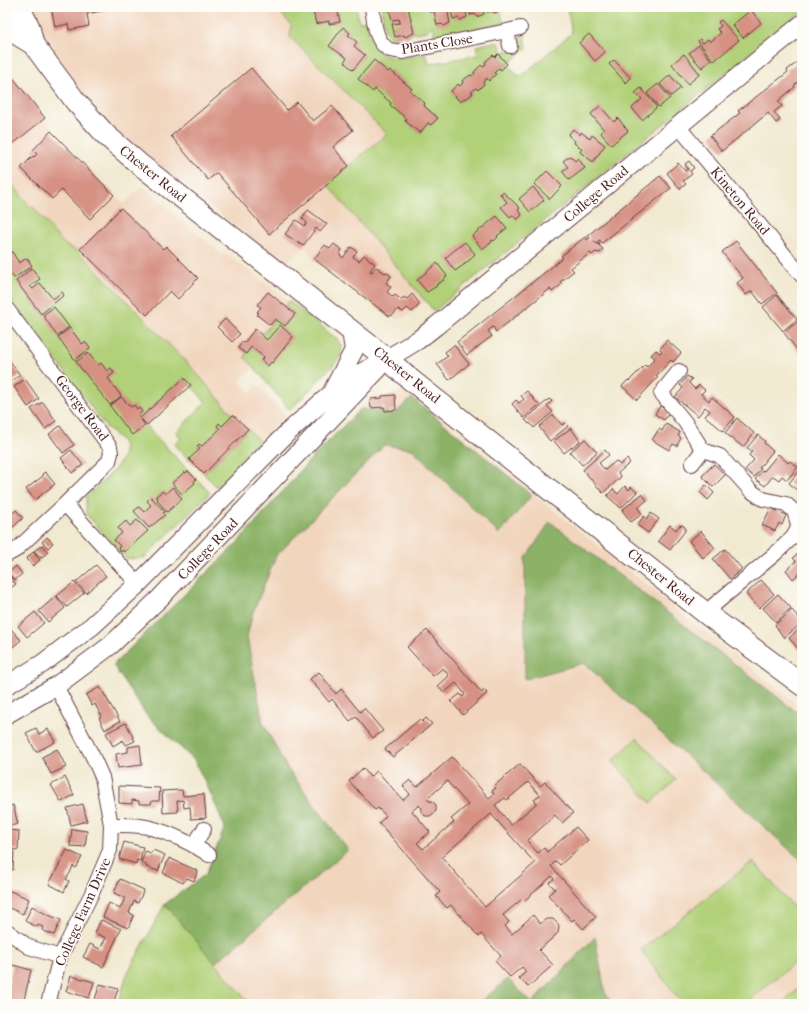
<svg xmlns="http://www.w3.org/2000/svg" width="809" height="1011" font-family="'IM FELL French Canon',serif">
	<rect width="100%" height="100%" fill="#fdfcf7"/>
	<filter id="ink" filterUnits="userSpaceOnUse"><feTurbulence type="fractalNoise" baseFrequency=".025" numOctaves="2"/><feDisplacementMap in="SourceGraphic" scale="8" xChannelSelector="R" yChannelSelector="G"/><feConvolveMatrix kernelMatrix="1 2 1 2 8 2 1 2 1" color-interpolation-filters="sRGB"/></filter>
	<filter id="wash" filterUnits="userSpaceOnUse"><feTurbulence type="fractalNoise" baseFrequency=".012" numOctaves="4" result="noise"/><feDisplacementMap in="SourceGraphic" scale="16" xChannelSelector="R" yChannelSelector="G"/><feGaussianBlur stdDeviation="0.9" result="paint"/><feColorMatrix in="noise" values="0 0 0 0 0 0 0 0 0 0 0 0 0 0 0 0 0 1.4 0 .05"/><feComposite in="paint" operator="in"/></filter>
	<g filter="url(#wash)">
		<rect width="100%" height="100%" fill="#f1e9d0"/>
		<path fill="#f1d5bd" d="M32 7H276L291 25 290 37 387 134 327 184 425 300 407 316 402 318H395L389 316 314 259 306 247 284 264 124 139 77 89 36 20 32 12Z
			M7 70 53 128 51 132 124 204 142 186 222 255 225 253 289 301 286 306 295 314 285 326 275 319 244 357 254 367 239 381 250 392 257 385 285 415 259 441 233 415 193 369 77 250 70 249 56 236 46 222 33 207 31 208 7 177Z
			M402 388 687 618 802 708V1004H250L165 904 206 874 225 827 194 760 147 716 113 665 238 542 310 460 360 409 375 390 381 396 396 394Z"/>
		<path fill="#b1d078" stroke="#7e7852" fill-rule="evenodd" d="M276 7H312L316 24 329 21V23L337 7H356L359 22 366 21C368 28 370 36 373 42 382 65 408 57 426 54L429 64 478 55 476 46 494 42 499 43 502 52 517 49 518 39 524 34 527 48 507 64 520 77 572 33 567 7H802V11L434 311 327 184 387 134 290 37 291 25ZM343 27 350 32 348 35 354 46 365 55 353 69 344 62 347 58 329 46ZM498 54 507 65 501 70 499 68 494 73 496 74 489 80 487 78 483 82 484 84 478 89 476 88 471 92 473 93 467 99 465 98 460 102 451 91 458 84 460 86 463 83 462 81 470 75 471 76 475 73 474 72 481 65 483 67 486 64 485 62 493 55 495 57ZM374 60 388 72 390 70 412 89 410 91 425 103 424 106 438 117 431 125 428 123 420 133 405 121 407 119 390 105 391 103 375 89 373 91Z
			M381 7H500L503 23 435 37 432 25 427 31 410 34V36L405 37 404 35 390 38 385 31Z
			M7 177 31 208 33 207C37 212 41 216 45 221 55 233 62 247 77 250L193 369 233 415 222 426 219 423 217 426 220 429 202 446 199 444 197 446 200 449 189 460 175 444 181 438 176 432 206 402 184 378 140 418 145 425 210 493 144 558 127 559 86 514V496C98 485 133 460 122 442 118 436 111 433 106 427L7 294Z
			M289 301 337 339C342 345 343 352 339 359L290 410 254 367 244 357 275 319 285 326 295 314 285 306Z
			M248 429 259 441 217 487 204 474Z
			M637 738 676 780 651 803 612 761Z
			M753 861 802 917V956L745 1004H683L641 950Z
			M165 904 250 1004H118L127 974Z
			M802 986V1004H781Z"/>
		<path fill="#8cb268" stroke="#6b684a" d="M412 398 532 495 499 534 412 449 384 445 276 556 253 612 247 637 263 723 287 768 348 850 215 963 165 904 206 874 225 827 209 790 194 760 147 716 113 665 238 542 310 460 360 409 381 410 393 415Z
			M550 522 802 716V861L584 663 525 679V559Z
			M595 937 605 993 614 1004H478L508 979 532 1003Z"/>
		<g id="blocks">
			<path fill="#d69183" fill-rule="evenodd" d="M51 7H104L105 10 87 14 89 26 69 30 68 24 55 27Z
				M312 7H337L340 22 329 24V21L316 24Z
				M392 7H408L414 33 405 37 404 35 395 37 392 24 400 23 399 19 392 20 389 8Z
				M428 7H450L447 8 450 23 444 26 442 24 437 25 434 11 429 12Z
				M450 7H465L467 17 460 20 458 18 453 19Z
				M469 7H482L484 14 477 17 475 14 470 15Z
				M486 7H500L501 10 499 11V12L494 13 492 11 487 12Z
				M768 7H780L773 12Z
				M751 10 761 23 743 38 732 25Z
				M721 20 739 40 714 61 698 41 700 39 703 43 708 39 710 42 721 33 717 29 721 26 718 22Z
				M343 27 350 33 348 35 357 42 354 46 365 55 353 70 344 62 347 58 329 46Z
				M589 34 605 52 595 61 579 43Z
				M699 45 711 60 702 68 689 53Z
				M498 54 507 64 501 70 499 68 494 73 496 74 489 81 487 78 483 82 484 84 478 90 476 88 471 92 473 93 466 99 465 98 460 102 451 91 458 84 460 86 463 83 462 81 470 75 471 76 475 73 474 72 481 65 483 67 486 64 485 62 493 55 495 57Z
				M684 54 700 74 688 84 672 64Z
				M802 59V87L798 82 794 86 795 87 778 101 782 106 774 112 780 120 776 123 768 113 722 151 710 136 740 113 738 111 788 72 787 70Z
				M374 60 388 72 390 70 412 89 410 91 425 103 424 106 438 118 431 125 428 123 420 133 405 121 407 119 390 105 391 103 375 89 373 92 358 79Z
				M614 60 631 78 626 83 609 64Z
				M251 68 287 110 297 102 313 121 332 106 353 130 333 147 349 166 269 234 217 173 208 180 171 136Z
				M7 70 45 118 9 147 7 144V127L9 126 7 124Z
				M670 75 681 88 671 96 660 84Z
				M658 84 670 98 659 107 647 93Z
				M641 88 657 107 642 120 632 108 642 99 635 93Z
				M600 106 614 122 618 118 628 131 611 145 601 133 604 130 591 114Z
				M573 129 580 135 581 132 590 139 592 135 605 145 593 162 580 152 582 149 574 143 575 141 568 135Z
				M51 131 114 195 90 219 62 190 52 199 21 168 33 156 34 157 37 154 33 150Z
				M570 156 575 161 578 158 585 168 569 180 562 171 568 167 563 161Z
				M689 161 694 168 690 171 692 174 683 181 686 184 680 189 667 173 678 163 685 171 688 169 685 164Z
				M547 171 562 186 550 199 534 184Z
				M660 176 671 188 602 243 600 240 598 241 600 244 599 245 594 241 603 249 600 253 595 252 592 255 590 253 571 268 574 271 560 282 562 284 552 292 550 289 496 332 493 327 488 331 492 336 467 355 457 342 563 258 561 256 585 237 587 240 590 238 587 236Z
				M533 187 544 200 530 212 519 199Z
				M503 192 520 208 518 210 522 215 517 220 513 215 510 217 501 207 507 202 500 194Z
				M121 208 163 249 166 246 198 278 178 299 170 291 147 315 80 249Z
				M308 210 327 224 320 232 316 228 303 246 285 234 296 220 305 226 307 223 302 218Z
				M497 216 507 228 497 236 498 237 494 241 493 240 491 241 492 242 482 249 472 236Z
				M736 241 777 293 762 304 752 291 746 295 737 283 743 278 722 252Z
				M465 242 475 254 471 258V259L464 264H465L455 271 445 258Z
				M334 244 342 250 339 254 343 258 351 247 357 251 353 257 359 261 364 255 375 264 370 271 372 272 376 267 385 273 386 272 391 276 386 283 391 287 387 292 393 297 395 295 402 300 404 297 407 299 412 294 420 304 412 312 407 308 403 312 398 309 393 315 389 316 314 259 325 245 330 249Z
				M11 250 19 263 27 258 32 266 14 278 7 269V253Z
				M437 263 447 276 443 279 444 280 436 285 437 286 427 292 417 280Z
				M32 268 40 279 30 286 33 289 40 283 53 299 62 292 64 295 41 314 16 281Z
				M268 292 295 314 285 326 275 319 270 325 257 315 259 313 257 312 261 307 257 305Z
				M777 295 797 319 783 331 763 307Z
				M54 307 69 327 57 336 43 315Z
				M225 319 240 334 232 342 217 327Z
				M798 321 802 326V356L784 333Z
				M280 325 293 337 272 363 271 362 268 366 261 360 264 357 251 347 246 354 238 348 242 342 244 343 255 329 267 340Z
				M70 328 82 344 85 342 90 348 75 360 58 337Z
				M667 340 681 353 673 362 671 360 669 362 656 376 658 377 637 400 622 386 628 380 629 381 645 365 647 367 655 358 651 355 656 350 660 353 662 351 660 349Z
				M454 345 469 364 449 380 437 364 448 356 445 352Z
				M88 353 98 365 101 363 107 371 111 368 114 373 108 378 121 396 110 405 76 362Z
				M7 357 20 375 9 383 7 380Z
				M687 376 692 379 689 383 695 389 699 385 705 390 701 394 709 401 712 397 735 417 723 431 705 416 710 411 705 407 698 416 675 397 683 388 680 385Z
				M184 378 191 385 147 425 140 418 145 425 132 435 110 406 121 397 131 407 134 405 137 409 139 408 142 412 138 415 140 418Z
				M25 379 39 399 28 407 14 387Z
				M527 391 539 405 524 418 512 404 516 400 519 403 524 399 521 396Z
				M395 395 396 410 385 411 384 407 371 408 370 399 382 398V396Z
				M549 399 552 401 547 406 553 412 534 428 530 423 529 424 525 420Z
				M43 402 56 421 45 429 31 409Z
				M660 406 670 412 664 420 655 414Z
				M233 415 248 429 204 474 189 459 200 449 197 446 199 444 202 446 220 429 217 426 219 423 222 426Z
				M553 415 562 425 565 423 568 426 550 441 539 427Z
				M737 418 754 433 743 447 725 433Z
				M666 424 680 432 678 436 681 438 677 446 673 444 669 450 652 440 659 429 662 431Z
				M60 426 74 445 63 453 49 434Z
				M571 428 580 441 564 453 554 441Z
				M758 435 765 441 764 443 773 451 759 468 761 469 754 477 745 470 754 460 749 455 752 451 747 448Z
				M585 439 597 452 582 465 570 452Z
				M71 450 83 465 72 473 61 458Z
				M605 450 609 455 599 463 605 470 616 461 620 465 627 459 630 463 618 473 621 477 603 493 583 470Z
				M778 454 788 463 790 461 798 467 787 480 782 476 779 480 773 476 765 486 755 479 763 470 764 471Z
				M714 464 725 475 713 487 702 476Z
				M801 469 802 471V495L789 483Z
				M188 471 196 479 194 482 195 483 182 494 172 483 185 472 186 473Z
				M45 472 55 484 35 500 26 489 43 476 42 474Z
				M706 485 714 493 708 500 700 492Z
				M625 486 629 490 631 487 637 492 621 508 607 496 613 489 618 494Z
				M173 487 182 499 167 512 157 500 158 499 156 496 163 491 165 494Z
				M642 494 647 500 638 508 642 514 631 522 622 510Z
				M151 497 165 512 163 513 165 515 149 528 134 511 139 507 144 512 151 505 147 501Z
				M771 508 786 515 782 525 779 523 775 531 762 525Z
				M16 510 23 518 12 528 7 523V518Z
				M651 513 659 519 648 533 637 525 644 516 647 519Z
				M137 520 148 531 124 552 123 550 121 552 118 548 120 546 114 540 122 533 118 528 126 521 130 526Z
				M670 525 676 530 679 526 682 525 685 527V531L670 550 658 541Z
				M701 531 715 548 703 558 689 541Z
				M47 537 53 543 48 548 42 542Z
				M42 545 48 552 41 558 34 551Z
				M725 549 742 569 730 579 713 559Z
				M33 552 40 560 33 566 26 559Z
				M799 553 802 557V571L793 579 786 570 796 561 793 558Z
				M96 565 106 576 86 593 76 582Z
				M16 566 22 574 15 580 8 573Z
				M7 573 16 584 11 588 7 583Z
				M761 580 774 594 759 608 746 594Z
				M74 582 84 593 67 607 57 596Z
				M778 594 791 608 776 622 763 608Z
				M56 596 65 608 48 622 39 611Z
				M792 610 802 621V623L784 638 775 625Z
				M35 612 44 623 27 637 18 626Z
				M802 626V647L799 650 789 638Z
				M11 629 21 640 7 652V632Z
				M427 630 482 693 484 690 487 693 463 715 451 701 460 694 463 697 465 694 456 683 444 693 438 686 449 676 443 668 433 676 407 647Z
				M319 672 336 694 341 689 360 712 364 708 383 731 373 738 356 717 350 721 332 699 329 702 310 679Z
				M100 687 120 721 105 730 99 718 102 716 98 710 95 704 92 706 86 695Z
				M426 718 432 724 393 757 385 749 420 719 422 722Z
				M126 723 135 741 126 745 123 740 113 746 106 733Z
				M36 728 39 734 48 729 55 742 36 752 26 733Z
				M140 745 142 765 118 768 116 754 128 752V747Z
				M57 749 66 767 51 774 42 757Z
				M452 757 489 798 494 794 492 791 496 788 494 786 520 764 540 786 545 782 573 813 562 823 555 815 527 841 538 853 544 848 547 852 576 827 588 840 560 865 556 861 551 866 596 917 583 929 574 919 572 921 548 895 555 889 549 883 554 879 552 876 524 901 522 899 503 915 509 922 505 926 512 934 533 915 540 924 546 919H553L559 925 558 933 539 950 553 965 528 987 519 978 526 972 522 967 510 977 495 961 501 956 481 934 479 937 451 905 447 908 436 896 440 892 379 823 386 816 378 808 375 810 349 781 363 768 370 777 377 771 403 800 410 794 403 786 410 780 417 787ZM447 781 468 805 451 819 454 822 423 849 417 843 430 832 412 811 419 805 422 808 421 811 425 816H430L436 811V805L432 801H429L427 799ZM528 782 540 795 534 800 537 803 511 825 495 805 505 798 507 800ZM491 814 535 863 485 907 442 857Z
				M65 777 74 795 61 802 51 785Z
				M119 786 160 788 159 801H152L151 804H139V801L132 800V804L119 803Z
				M182 790 183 796 204 794 206 818 191 819 190 807 184 808 183 800 177 801 178 812 163 813 162 791Z
				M83 804 87 821 71 825 67 808Z
				M13 805 18 824 7 827V807Z
				M72 829 87 831 85 847 70 846Z
				M8 830 19 831 18 850 7 849Z
				M124 842 143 847 140 861 137 860 136 864 119 859Z
				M67 850 82 857 76 868 73 866 70 873 66 879 69 881 64 892 49 884Z
				M153 850 165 855 158 871 146 867 147 865 141 863 145 851 151 853Z
				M7 851 14 852 13 870H7Z
				M169 858 198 871 194 881 187 878 183 883 163 873Z
				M120 879 144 890 138 903 134 901 129 913 134 915 128 928 103 917 109 903 120 909 125 898 114 893Z
				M8 890 29 899 23 914 7 907Z
				M32 906 46 914 61 920 54 935 42 930 43 927 38 925 37 927 25 921Z
				M101 920 121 929 103 967 83 957 90 944 100 949 103 943 106 938 95 933Z
				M13 965 31 970 23 1004H7V989Z
				M71 976 94 982 89 998 66 991Z
				M100 984 118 989 113 1004 95 999Z"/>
		</g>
	</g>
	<g filter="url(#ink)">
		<use href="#blocks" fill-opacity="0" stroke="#633d44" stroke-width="1"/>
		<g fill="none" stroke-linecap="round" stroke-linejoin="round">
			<g stroke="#633d44" stroke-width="16">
				<path id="minor" d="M372 7C374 21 375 43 390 50 394 51 399 51 403 52L507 31 510 46
					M507 31 520 28
					M678 126 802 276
					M7 309 110 447 111 453 109 461 65 504
					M679 371 661 393 685 422 703 450 720 456 751 491 763 499 786 504 794 511 798 524 797 530 793 537 776 553 714 605 708 615
					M692 464 703 450
					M7 555 16 550 65 504 138 584
					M111 825C124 825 138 824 151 828 170 833 193 844 209 855
					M194 845 204 829
					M7 931 29 947 60 957
					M48 1004 60 957 92 893 110 850 111 825 102 777 93 757 56 686"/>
			</g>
			<g stroke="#633d44" stroke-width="20">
				<path id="major" d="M333 390 354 350 351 331
					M7 685 42 664 92 626 138 584 286 434 331 394 355 376 387 359 418 340 436 326 802 24
					M7 714 56 686 111 645 160 598 379 368"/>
			</g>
			<g stroke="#633d44" stroke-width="23">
				<path id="highway" d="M17 7 23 15 29 27 33 44 76 102 106 135 138 163 387 359 411 380 708 615 802 685
					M7 26 15 33 33 44"/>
			</g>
			<use href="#minor" stroke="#fff" stroke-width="14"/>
			<use href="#major" stroke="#fff" stroke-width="18"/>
			<use href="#highway" stroke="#fff" stroke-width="21"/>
		</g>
	</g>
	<g text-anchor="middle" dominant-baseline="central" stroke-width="3" stroke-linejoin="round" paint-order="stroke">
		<g font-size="14" fill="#4a1f2b" stroke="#fdfcf7">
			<text transform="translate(437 44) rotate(-9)">Plants Close</text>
			<text transform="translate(153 174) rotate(39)">Chester Road</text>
			<text transform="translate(596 194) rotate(-40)">College Road</text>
			<text transform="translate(740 201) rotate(50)">Kineton Road</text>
			<text transform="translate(407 375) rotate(39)">Chester Road</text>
			<text transform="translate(82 408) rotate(53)">George Road</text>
			<text transform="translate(208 549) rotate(-46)">College Road</text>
			<text transform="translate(661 577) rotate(39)">Chester Road</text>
			<text transform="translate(83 912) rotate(-66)">College Farm Drive</text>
		</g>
	</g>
	<rect width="809" height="1011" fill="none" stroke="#fdfcf7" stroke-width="24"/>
</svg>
